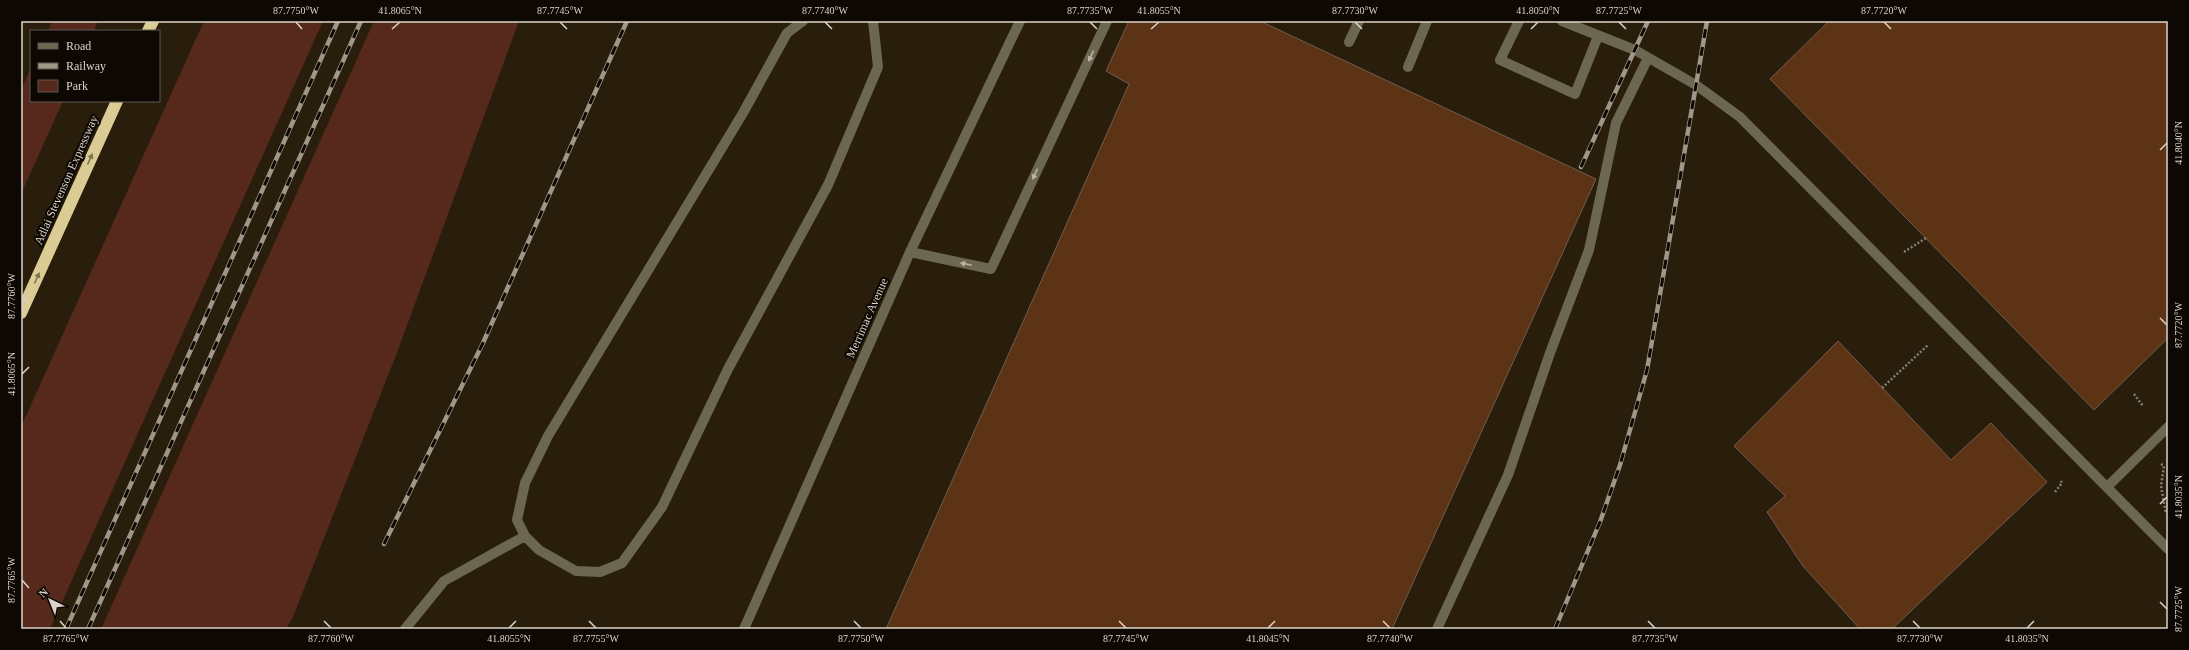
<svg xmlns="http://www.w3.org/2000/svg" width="2189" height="650" font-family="Georgia,serif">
	<rect width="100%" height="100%" fill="#291d0b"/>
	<path fill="#57291d" d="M52 21H98L94 31H48Z
		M204 21H323L50 629H21V427Z
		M374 21H519L398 350 293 617 286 629H101Z
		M31 68V101H63L21 194V90Z"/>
	<path fill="#5c3314" stroke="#725d4f" d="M1129 21H1260L1596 179 1392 629H886L1129 84 1106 71Z
		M1829 21H2168V338L2094 410 1770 79Z
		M1838 341 1951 460 1991 423 2047 482 1892 629H1860L1803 566 1767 512 1785 496 1734 446Z"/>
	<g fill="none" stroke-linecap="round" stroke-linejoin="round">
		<path stroke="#897f71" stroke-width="2.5" stroke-dasharray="2 2" stroke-linecap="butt" d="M1904 252 1926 238
			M1882 388 1928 345
			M2134 394 2143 406
			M2161 464 2164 466 2161 486 2166 514
			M2055 492 2062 483 2061 481"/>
		<path stroke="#6c6751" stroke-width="10" d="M803 21 787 33 743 113 548 436 525 483 517 520 525 536 539 550 576 571 600 572 622 563 662 507 728 369 828 185 878 67 873 21
			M1519 21 1500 60 1575 94 1598 36
			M1562 21 1635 50 1696 85 1740 117 2168 549
			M1349 42 1359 21
			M1408 67 1427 21
			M910 252 991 269 1107 21
			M2107 487 2168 427
			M405 629 444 581 525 536
			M744 629 910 252 1020 21
			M1437 629 1508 475 1550 353 1589 250 1616 123 1648 58"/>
		<path stroke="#dbcc95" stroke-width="12" d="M148 31 153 21
			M21 313 117 101"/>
		<g stroke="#a09789" stroke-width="4.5">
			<path id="rail" d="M1581 167 1648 21
				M384 544 483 343 627 21
				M66 629 338 21
				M88 629 361 21
				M1555 629 1600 522 1620 465 1647 370 1707 21"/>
		</g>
		<use href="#rail" stroke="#0d0803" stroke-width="3" stroke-dasharray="9" stroke-linecap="butt"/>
	</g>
	<defs><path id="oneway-solid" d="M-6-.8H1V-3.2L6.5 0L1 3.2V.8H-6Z"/></defs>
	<g fill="#bab3a4">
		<use href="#oneway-solid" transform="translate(1091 56) rotate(115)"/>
		<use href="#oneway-solid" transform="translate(1035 174) rotate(115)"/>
		<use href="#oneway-solid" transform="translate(966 264) rotate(-168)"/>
	</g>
	<g fill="#7e7453">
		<use href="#oneway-solid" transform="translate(90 159) rotate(-66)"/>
		<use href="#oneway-solid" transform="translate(37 278) rotate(-66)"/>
	</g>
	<path fill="none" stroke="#dbd3c8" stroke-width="1.5" d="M296 22 302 29M560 22 567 29M825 22 832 29M1090 22 1097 29M1355 22 1362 29M1619 22 1626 29M1884 22 1891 29M392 29 400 22M1151 29 1159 22M1531 29 1538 22M2160 150 2167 143M22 296 29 304M2160 318 2167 325M22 374 29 367M2160 504 2167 497M22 580 29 588M2160 602 2167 609M60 621 66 628M324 621 331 628M589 621 596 628M854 621 861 628M1119 621 1126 628M1383 621 1390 628M1648 621 1655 628M1913 621 1920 628M509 628 516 621M1268 628 1275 621M2027 628 2034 621"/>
	<g text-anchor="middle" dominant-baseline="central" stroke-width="4" stroke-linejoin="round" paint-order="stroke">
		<g font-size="12" fill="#dbd3c8" stroke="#0d0803">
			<text transform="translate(66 180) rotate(-66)">Adlai Stevenson Expressway</text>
			<text transform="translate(867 318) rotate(-66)">Merrimac Avenue</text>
		</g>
	</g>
	<rect width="2189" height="650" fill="none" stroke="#0d0803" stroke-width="44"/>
	<rect x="30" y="30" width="130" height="72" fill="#0d0803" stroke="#5f5952"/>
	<rect x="38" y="43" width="20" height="6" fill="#6c6751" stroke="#5f5952"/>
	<text x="66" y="50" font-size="12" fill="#dbd3c8">Road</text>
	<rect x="38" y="63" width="20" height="6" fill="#a09789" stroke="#5f5952"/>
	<text x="66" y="70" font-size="12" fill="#dbd3c8">Railway</text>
	<rect x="38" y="80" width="20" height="12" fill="#57291d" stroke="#5f5952"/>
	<text x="66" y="90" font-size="12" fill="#dbd3c8">Park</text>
	<g transform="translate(50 600) rotate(317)" stroke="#0d0803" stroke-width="3" paint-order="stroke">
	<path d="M0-3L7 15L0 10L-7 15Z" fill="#dbd3c8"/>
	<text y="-6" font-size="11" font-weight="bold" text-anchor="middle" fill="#dbd3c8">N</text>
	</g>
	<rect x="22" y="22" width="2145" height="606" fill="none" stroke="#dbd3c8" stroke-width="1.5"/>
	<g font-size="10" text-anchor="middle" fill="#dbd3c8">
		<text x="296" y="14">87.7750°W</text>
		<text x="400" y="14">41.8065°N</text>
		<text x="560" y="14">87.7745°W</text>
		<text x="825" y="14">87.7740°W</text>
		<text x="1090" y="14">87.7735°W</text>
		<text x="1159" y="14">41.8055°N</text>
		<text x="1355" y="14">87.7730°W</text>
		<text x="1538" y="14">41.8050°N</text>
		<text x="1619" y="14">87.7725°W</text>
		<text x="1884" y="14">87.7720°W</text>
		<text transform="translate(2178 143) rotate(-90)" y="4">41.8040°N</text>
		<text transform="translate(11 296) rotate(-90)" y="4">87.7760°W</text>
		<text transform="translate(2178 325) rotate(-90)" y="4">87.7720°W</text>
		<text transform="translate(11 374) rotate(-90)" y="4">41.8065°N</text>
		<text transform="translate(2178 497) rotate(-90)" y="4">41.8035°N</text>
		<text transform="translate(11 580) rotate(-90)" y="4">87.7765°W</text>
		<text transform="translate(2178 609) rotate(-90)" y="4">87.7725°W</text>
		<text x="66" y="642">87.7765°W</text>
		<text x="331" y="642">87.7760°W</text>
		<text x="509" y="642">41.8055°N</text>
		<text x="596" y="642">87.7755°W</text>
		<text x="861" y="642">87.7750°W</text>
		<text x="1126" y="642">87.7745°W</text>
		<text x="1268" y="642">41.8045°N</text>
		<text x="1390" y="642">87.7740°W</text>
		<text x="1655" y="642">87.7735°W</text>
		<text x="1920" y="642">87.7730°W</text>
		<text x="2027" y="642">41.8035°N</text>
	</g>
</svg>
